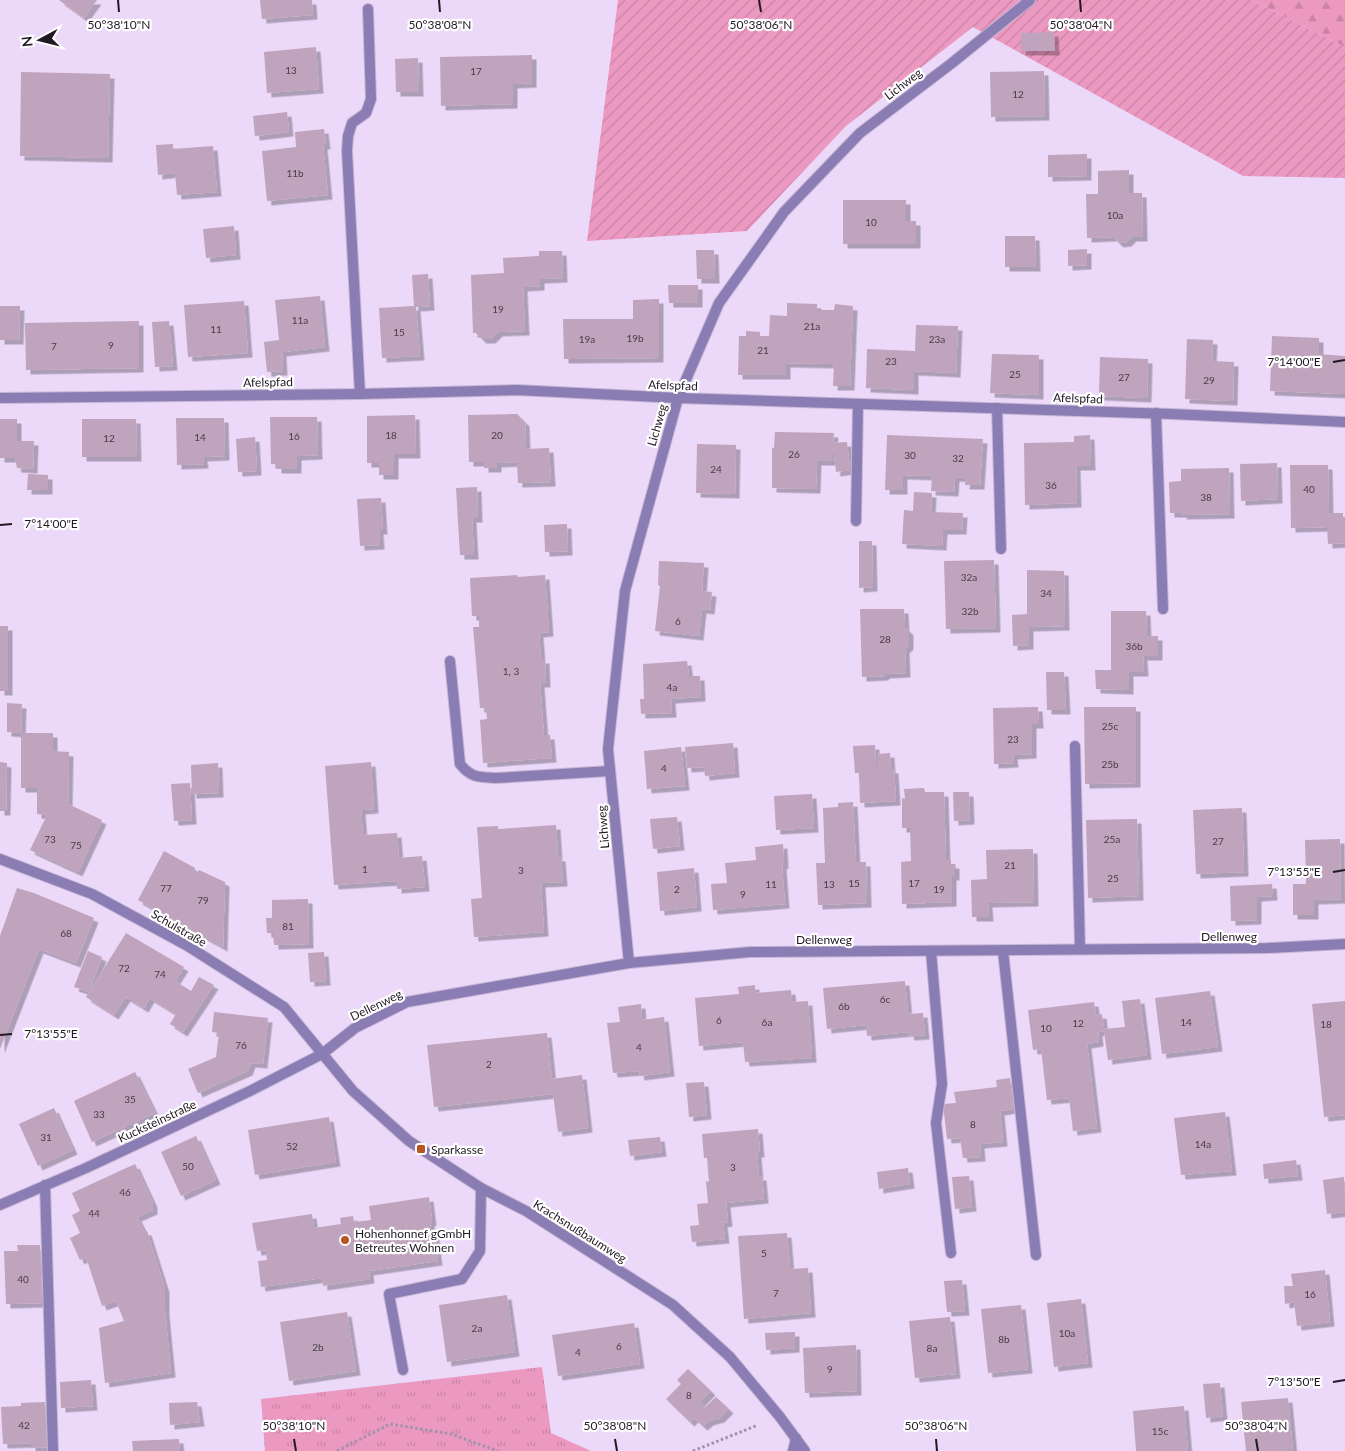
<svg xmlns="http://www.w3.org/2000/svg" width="1345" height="1451" font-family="Lato,sans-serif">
	<defs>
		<pattern id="forest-firs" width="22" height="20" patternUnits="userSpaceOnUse" patternTransform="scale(1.25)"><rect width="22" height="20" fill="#ec99c2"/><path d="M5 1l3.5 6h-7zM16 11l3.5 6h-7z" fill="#ca83a7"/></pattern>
		<pattern id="park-tufts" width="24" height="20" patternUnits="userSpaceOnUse" patternTransform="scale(1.25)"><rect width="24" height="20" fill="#ec99c2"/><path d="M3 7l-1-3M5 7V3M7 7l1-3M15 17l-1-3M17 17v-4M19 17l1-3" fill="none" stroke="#ca83a7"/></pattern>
		<pattern id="garden-furrows" width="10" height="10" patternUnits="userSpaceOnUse" patternTransform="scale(1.25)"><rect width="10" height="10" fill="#ec99c2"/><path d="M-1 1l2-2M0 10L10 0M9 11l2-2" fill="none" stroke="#ca83a7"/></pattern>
		<filter id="shadow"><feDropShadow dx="4.5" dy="4.5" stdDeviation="0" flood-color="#0004"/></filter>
	</defs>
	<rect width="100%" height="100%" fill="#ecd8f9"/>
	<path fill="url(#forest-firs)" d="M1251 0H1345V47Z"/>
	<path fill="url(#park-tufts)" d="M542 1367 551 1433 591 1451H265L261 1399Z"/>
	<path fill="url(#garden-furrows)" d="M618 0H1251L1345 47V178L1243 176 973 27 846 126 747 231 587 241Z"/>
	<path fill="#c0a3bc" filter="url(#shadow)" d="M59 0H97L84 18Z
		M260 0H312L313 15 262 19Z
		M1054 32 1055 51H1021V33Z
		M316 47 319 89 267 93 264 52Z
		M532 55V83L513 84V104L441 106 440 57Z
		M418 58 419 92H396L395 59Z
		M1044 71 1045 116 991 117 990 72Z
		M21 72 110 74 108 158 20 156Z
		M287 112 289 132 255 136 253 116Z
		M324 129 326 145H323L328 195 267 201 262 151 296 147 295 132Z
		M173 144V149L213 146 217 192 177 195 175 173 158 175 156 145Z
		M1087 154V176L1048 177V155Z
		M1129 170V193H1142L1143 237H1132L1127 242 1119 243 1113 237 1087 238 1086 194H1098V171Z
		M843 200H906V221H916V244H843Z
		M234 226 236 255 206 258 203 229Z
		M1005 236H1035L1036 267H1005Z
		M1087 249V265L1068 266V250Z
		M696 250H714L715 279H697Z
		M539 251H562L563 278 540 279V286L523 287 525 331 498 332 491 339H482L476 333H473L471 275 504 273 503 258 539 256Z
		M428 274 430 306 416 307 420 356 382 358 379 308 414 306 412 275Z
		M668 285H698V303H669Z
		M320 296 325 347 282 352 283 371 267 372 264 342 279 340 275 300Z
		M659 299V358L564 359 563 319H633V300Z
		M244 301 248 353 188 357 184 305Z
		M787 303 817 304V310H834L835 304 853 306 850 386H833L834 364 786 363V375H738L739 336H746V331L760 332V336H769L770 315 787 316Z
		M0 306H20L19 340H0Z
		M139 321V368L26 370 25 323Z
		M169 321 173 366 155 367 152 322Z
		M916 325 958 326 956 373 914 371V390L866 388 867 349 915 351Z
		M1272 336 1319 338V354L1345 356V394L1270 391Z
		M1187 339 1213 340 1212 361 1234 362 1233 401 1185 399Z
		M992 354 1039 355V395L990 393Z
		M1100 357 1148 359 1147 398 1099 396Z
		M517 414 525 422 526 449 549 448 551 482 518 483 517 462 497 463V468H484V462H469L468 415Z
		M415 415 416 454H394V475H379V463H367V416Z
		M270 417H317L318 455 297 456V469H277V464H271Z
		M176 418H224L225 456 203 457 204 464 177 465Z
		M0 419H17V441H34L33 469 17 468 15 458H0Z
		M82 419H136L137 457H82Z
		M775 432 834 433 833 443 847 442 850 470 836 472 833 443V461H817L816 489 772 488V448H774Z
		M887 435 983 439 980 485H965L966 478 955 477 954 492 931 491 932 476 903 475V490H885Z
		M1090 435 1091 466H1076L1077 503 1025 505 1024 443 1074 442V436Z
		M255 437 257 471 238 472 236 439Z
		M697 444 736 445 735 494 696 493Z
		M1277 463 1278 499 1241 501 1240 464Z
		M1290 465H1328L1329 513H1343V517H1345V543L1328 544 1327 527 1291 528Z
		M1229 468 1230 514 1183 515 1182 513H1170L1169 482 1181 481V469Z
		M28 474 48 475V490H27Z
		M477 487 478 518H472L474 555H460L456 488Z
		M914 492 932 493 931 512 963 513 962 530H943L942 546 902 544 904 510 913 511Z
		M381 498 383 530H379L380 545 360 546 357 499Z
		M567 524 568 551 545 552 544 525Z
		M859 541H872L873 587 859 588Z
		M994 560 996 628 946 629 944 561Z
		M659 561 704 563 702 591 712 592 710 610 702 609 699 636 655 631 660 586 658 585Z
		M1027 570 1064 571 1065 626 1029 627V645L1013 646 1012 615 1027 614Z
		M517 575 518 577 545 575 549 632 539 633 541 659H545L546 683H540L544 735H550L552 758 483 763 480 720 487 719 486 708H480L473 627H479V616H472L470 578Z
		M860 609H904L905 627 909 631V645L905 649 906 673 885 674 884 676 862 677Z
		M1111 611H1146L1147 636H1158V656H1143L1144 672H1129V690L1096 689 1095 670H1111Z
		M0 626H8V691H0Z
		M687 661 689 676H700L701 697 671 699 672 713 641 714 640 699H644L643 664Z
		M1046 672H1064L1066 710H1047Z
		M7 703 22 704 21 733 7 732Z
		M1038 707 1039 724H1032V754L1013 755 1014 763 994 764 993 708Z
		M1084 707H1136V783L1085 784Z
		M21 733H53V751L69 752 68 804 102 820 78 872 30 850 47 815 37 814V788H21Z
		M733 743 735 773 705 776 704 767 687 768 685 747Z
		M875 745 876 770H885H877V754L890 753 891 769H894L896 801 860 803 859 773H855L853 746Z
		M681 747 685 786 647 789 644 751Z
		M0 762 7 763 6 811H0Z
		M371 762 374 809 361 810 363 835 397 833 399 858 422 856 425 887 397 889V881L334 885 325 766Z
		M218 763 219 793 192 794 191 765Z
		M190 783 192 820 174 821 171 784Z
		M924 788 925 792H944L946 861 951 860V864H955V876H952V902L902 904 901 862 911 861 910 828H902V798L905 799 904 789Z
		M953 792H969L970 820 954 821Z
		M812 794 814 828 776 830 774 796Z
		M853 802 856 862H866L867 903 818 905 816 863H825L823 808 838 807V803Z
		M1242 808 1244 872 1196 874 1193 810Z
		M677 817 680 846 653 849 650 819Z
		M1137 819 1139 896 1088 898 1086 820Z
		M556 825 558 857H561L563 882 541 883 544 932 474 937 471 899 482 898 477 827 498 826V829Z
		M1340 839 1341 899 1314 900V915H1293V884H1306L1305 840Z
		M783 844 784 864 782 865 785 904 713 910 711 884 727 883 725 863 756 860 755 847Z
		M1033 849 1034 902 988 903 989 917H972L971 880 987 879 986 850Z
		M164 851 195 868V876L199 870 225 882 223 947 138 900Z
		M694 868 697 907 660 911 657 872Z
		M1272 884 1273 896 1257 897V920L1231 921 1230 886Z
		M17 888 34 893 94 918 76 963 39 949 0 1049V936Z
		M308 899 309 944 274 945 273 933H267L266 918H272V900Z
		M126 933 184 967 175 981 191 991 199 977 214 985 183 1032 170 1024 176 1014 150 998 144 1008 126 997 114 1015 86 997Z
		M88 951 102 957 89 992 74 987Z
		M324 952 326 981 310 982 308 953Z
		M905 981 908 1014 923 1013 925 1035 910 1036 909 1032 867 1036 866 1025 827 1029 823 988Z
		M755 985V993L791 990 792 1002 808 1001 812 1058 745 1062 743 1042 699 1046 695 998 739 994 738 987Z
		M1210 991 1218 1047 1162 1054 1155 998Z
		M1140 999 1147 1055 1108 1060 1104 1031 1098 1032 1099 1042 1087 1044 1097 1128 1073 1131 1069 1098 1047 1100 1041 1049 1033 1050 1028 1010 1094 1002 1096 1015 1102 1014 1104 1029 1125 1027 1122 1001Z
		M1345 1001V1115L1324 1117 1312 1004Z
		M641 1004 642 1020 664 1017 670 1072 640 1076 639 1071 613 1073 607 1023 620 1022 618 1007Z
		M214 1012 268 1018 263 1064 251 1063 248 1071 198 1093 188 1069 216 1057 219 1033 212 1032Z
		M547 1033 552 1079 582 1075 588 1128 558 1132 553 1094 434 1107 427 1045Z
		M135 1072 155 1113 92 1142 74 1101Z
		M1010 1078 1013 1109 1000 1111 1003 1142 980 1144 981 1157 963 1158 960 1138 947 1139 943 1104 956 1103 954 1092 997 1087 996 1080Z
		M704 1082 707 1115 689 1117 686 1083Z
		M54 1108 73 1150 38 1166 19 1124Z
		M1225 1112 1232 1171 1181 1175 1174 1118Z
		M329 1117 336 1162 255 1175 248 1130Z
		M758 1129 760 1153H757L759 1176H762L764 1199 726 1203 728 1222 723 1223 725 1239 692 1242 690 1226 699 1225 697 1204 708 1203 706 1181 709 1182 707 1158H704L702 1134Z
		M196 1136 216 1180 181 1196 161 1152Z
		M660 1137 662 1152 630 1156 628 1140Z
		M1296 1160 1298 1176 1264 1179 1263 1164Z
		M135 1164 153 1203V1210L137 1217 144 1231H147L165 1288V1311L171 1373 105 1383 99 1328 124 1321 116 1301 102 1306 86 1257 80 1260 70 1238 80 1233 72 1215 80 1211 72 1193Z
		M908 1168 910 1184 879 1189 877 1172Z
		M969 1176 972 1207 955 1209 952 1177Z
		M1344 1177 1345 1212 1327 1214 1323 1180Z
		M429 1197 432 1221 430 1222 431 1230 434 1229 438 1261 369 1271 370 1279 323 1286 322 1278 261 1287 258 1261 267 1260 266 1250 257 1251 252 1223 312 1214 314 1228 341 1224 340 1218 353 1216 354 1222 371 1220 369 1206Z
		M787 1233 790 1269 808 1268 811 1313 744 1319 738 1236Z
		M17 1245H40L42 1303 6 1304 4 1251H18Z
		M1325 1270 1330 1322 1297 1326 1294 1302 1285 1304 1284 1286H1293L1291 1274Z
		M962 1280 965 1311 947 1312 944 1281Z
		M507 1295 515 1352 447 1362 439 1305Z
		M1081 1299 1088 1363 1054 1367 1047 1303Z
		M1021 1305 1028 1369 988 1373 981 1309Z
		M347 1312 356 1371 289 1381 280 1322Z
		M950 1317 956 1374 915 1378 909 1321Z
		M634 1323 640 1364 558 1376 552 1335Z
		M795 1332V1348L766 1350 765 1333Z
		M856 1345 857 1391 805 1393 803 1348Z
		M688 1369 711 1391 700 1402 705 1407 716 1397 729 1409 720 1418 709 1421 703 1426 694 1418 690 1422 666 1399 681 1384 677 1380Z
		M91 1380 93 1406 61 1408 60 1382Z
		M1220 1383 1223 1416 1206 1418 1203 1384Z
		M1288 1398 1293 1451H1246L1241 1402Z
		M45 1402 47 1447 31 1448V1443L3 1444 1 1407 21 1406V1403Z
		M197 1402 200 1422 170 1425 169 1403Z
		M1184 1406 1188 1451H1136L1133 1411Z
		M179 1439 180 1451H133L132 1441Z"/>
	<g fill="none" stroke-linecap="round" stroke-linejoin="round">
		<g stroke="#c7b6d3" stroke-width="12">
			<path id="lane" d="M360 394 347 151 348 136 352 123 366 113 371 99 368 9
				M997 408 1001 549
				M1156 413 1163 609
				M856 521 858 404
				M450 661 460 764C471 778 479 777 496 778L610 771
				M1075 746 1080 949
				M931 951 942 1084 936 1123 951 1253
				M1003 951 1036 1255
				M45 1185 53 1451
				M403 1370 389 1294 462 1279 480 1251 481 1188
				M793 1451 796 1438"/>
		</g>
		<g stroke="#c7b6d3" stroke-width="12">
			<path id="street" d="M0 398 360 394 517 390 678 398 1172 414 1345 422
				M0 859 92 894 186 945 284 1007 353 1091 409 1141 481 1188 526 1211 673 1305 730 1357 780 1417 805 1451
				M629 963 608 749 625 591 678 398 719 303 784 212 860 133 952 63 1030 0
				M0 1205 86 1168 250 1091 322 1054 355 1028 407 1002 629 963 750 952 1268 948 1345 944"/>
		</g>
		<path stroke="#a192ab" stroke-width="3" stroke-dasharray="2.5 2.5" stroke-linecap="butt" d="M337 1451 390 1424 451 1434 498 1451
			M693 1451 758 1425"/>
		<use href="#lane" stroke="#897db4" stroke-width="10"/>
		<use href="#street" stroke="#897db4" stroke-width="10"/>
	</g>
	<path fill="none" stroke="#201924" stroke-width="2" d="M118 0 119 12M439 0 440 12M759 0 761 12M1080 0 1081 12M1333 362 1345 360M0 525 12 524M1333 872 1345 870M0 1035 12 1034M1333 1382 1345 1380M294 1439 296 1451M615 1439 617 1451M936 1439 937 1451M1256 1439 1258 1451"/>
	<g fill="#b85421" stroke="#fff" stroke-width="2">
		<rect x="416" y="1144" width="10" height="10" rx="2.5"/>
		<circle cx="345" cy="1240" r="5"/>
	</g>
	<g text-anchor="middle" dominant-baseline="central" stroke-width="4.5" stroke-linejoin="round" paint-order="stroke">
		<g font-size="10" fill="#483c4a">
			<text x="291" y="70">13</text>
			<text x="476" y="71">17</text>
			<text x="1018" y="94">12</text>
			<text x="295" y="173">11b</text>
			<text x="1115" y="215">10a</text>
			<text x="871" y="222">10</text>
			<text x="498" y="309">19</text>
			<text x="300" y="320">11a</text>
			<text x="812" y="326">21a</text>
			<text x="216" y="329">11</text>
			<text x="399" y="332">15</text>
			<text x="635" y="338">19b</text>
			<text x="587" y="339">19a</text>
			<text x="937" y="339">23a</text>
			<text x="111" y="345">9</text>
			<text x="54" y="346">7</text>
			<text x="763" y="350">21</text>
			<text x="891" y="361">23</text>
			<text x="1015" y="374">25</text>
			<text x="1124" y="377">27</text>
			<text x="1209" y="380">29</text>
			<text x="391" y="435">18</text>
			<text x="497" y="435">20</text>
			<text x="294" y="436">16</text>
			<text x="200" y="437">14</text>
			<text x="109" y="438">12</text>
			<text x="794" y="454">26</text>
			<text x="910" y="455">30</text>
			<text x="958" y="458">32</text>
			<text x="716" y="469">24</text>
			<text x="1051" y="485">36</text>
			<text x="1309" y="489">40</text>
			<text x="1206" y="497">38</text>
			<text x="969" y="577">32a</text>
			<text x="1046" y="593">34</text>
			<text x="970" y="611">32b</text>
			<text x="678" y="621">6</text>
			<text x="885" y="639">28</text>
			<text x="1134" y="646">36b</text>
			<text x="511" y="671">1, 3</text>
			<text x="672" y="687">4a</text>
			<text x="1110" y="726">25c</text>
			<text x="1013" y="739">23</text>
			<text x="1110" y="764">25b</text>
			<text x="664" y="768">4</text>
			<text x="50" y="839">73</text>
			<text x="1112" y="839">25a</text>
			<text x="1218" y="841">27</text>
			<text x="76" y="845">75</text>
			<text x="1010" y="865">21</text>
			<text x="365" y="869">1</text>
			<text x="521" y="870">3</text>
			<text x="1113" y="878">25</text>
			<text x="854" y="883">15</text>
			<text x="914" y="883">17</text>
			<text x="771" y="884">11</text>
			<text x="829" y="884">13</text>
			<text x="166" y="888">77</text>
			<text x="677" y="889">2</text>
			<text x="939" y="889">19</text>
			<text x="743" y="894">9</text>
			<text x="203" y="900">79</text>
			<text x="288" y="926">81</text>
			<text x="66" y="933">68</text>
			<text x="124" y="968">72</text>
			<text x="160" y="974">74</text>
			<text x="885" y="999">6c</text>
			<text x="844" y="1006">6b</text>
			<text x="719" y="1020">6</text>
			<text x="767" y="1022">6a</text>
			<text x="1186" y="1022">14</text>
			<text x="1078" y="1023">12</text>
			<text x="1326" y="1024">18</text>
			<text x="1046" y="1028">10</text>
			<text x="241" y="1045">76</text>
			<text x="639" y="1047">4</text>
			<text x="489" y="1064">2</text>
			<text x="130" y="1099">35</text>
			<text x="99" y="1114">33</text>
			<text x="973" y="1124">8</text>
			<text x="46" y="1137">31</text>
			<text x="1203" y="1144">14a</text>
			<text x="292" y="1146">52</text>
			<text x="188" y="1166">50</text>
			<text x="733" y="1167">3</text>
			<text x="125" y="1192">46</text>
			<text x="94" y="1213">44</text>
			<text x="764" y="1253">5</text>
			<text x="23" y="1279">40</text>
			<text x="776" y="1293">7</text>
			<text x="1310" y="1294">16</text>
			<text x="477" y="1328">2a</text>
			<text x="1067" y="1333">10a</text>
			<text x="1004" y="1339">8b</text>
			<text x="619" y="1346">6</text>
			<text x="318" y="1347">2b</text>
			<text x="932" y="1348">8a</text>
			<text x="578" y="1352">4</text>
			<text x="830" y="1369">9</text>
			<text x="689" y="1395">8</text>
			<text x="24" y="1425">42</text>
			<text x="1160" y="1431">15c</text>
		</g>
		<g font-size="12" fill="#201924" stroke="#fff">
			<text transform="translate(903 84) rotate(-37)">Lichweg</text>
			<text transform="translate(268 382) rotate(-1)">Afelspfad</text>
			<text transform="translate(673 385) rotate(2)">Afelspfad</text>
			<text transform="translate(1078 398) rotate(2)">Afelspfad</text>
			<text transform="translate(657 425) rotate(-74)">Lichweg</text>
			<text transform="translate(603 827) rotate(-95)">Lichweg</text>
			<text transform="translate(179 928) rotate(30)">Schulstraße</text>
			<text x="1229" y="936">Dellenweg</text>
			<text x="824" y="939">Dellenweg</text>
			<text transform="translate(376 1005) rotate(-26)">Dellenweg</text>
			<text transform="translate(157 1121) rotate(-25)">Kucksteinstraße</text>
			<text transform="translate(580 1231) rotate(32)">Krachsnußbaumweg</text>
		</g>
		<g font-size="12" fill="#201924" stroke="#fff" text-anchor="start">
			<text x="431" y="1149">Sparkasse</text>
			<text x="355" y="1233">Hohenhonnef gGmbH<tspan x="355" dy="14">Betreutes Wohnen</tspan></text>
		</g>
	</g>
	<g font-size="12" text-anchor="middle" fill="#201924" stroke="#fff" stroke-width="4.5" stroke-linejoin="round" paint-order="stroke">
		<text x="119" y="29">50°38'10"N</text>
		<text x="440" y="29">50°38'08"N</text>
		<text x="761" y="29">50°38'06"N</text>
		<text x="1081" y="29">50°38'04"N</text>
		<text x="1294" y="366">7°14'00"E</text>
		<text x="51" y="528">7°14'00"E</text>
		<text x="1294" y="876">7°13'55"E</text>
		<text x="51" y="1038">7°13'55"E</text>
		<text x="1294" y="1386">7°13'50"E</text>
		<text x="294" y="1430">50°38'10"N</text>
		<text x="615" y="1430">50°38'08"N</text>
		<text x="936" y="1430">50°38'06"N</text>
		<text x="1256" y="1430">50°38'04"N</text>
	</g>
	<g transform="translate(40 40) rotate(263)" stroke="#ffffff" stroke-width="4" paint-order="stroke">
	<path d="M0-4L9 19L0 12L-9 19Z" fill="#201924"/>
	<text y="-8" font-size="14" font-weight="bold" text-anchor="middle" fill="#201924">N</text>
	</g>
</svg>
